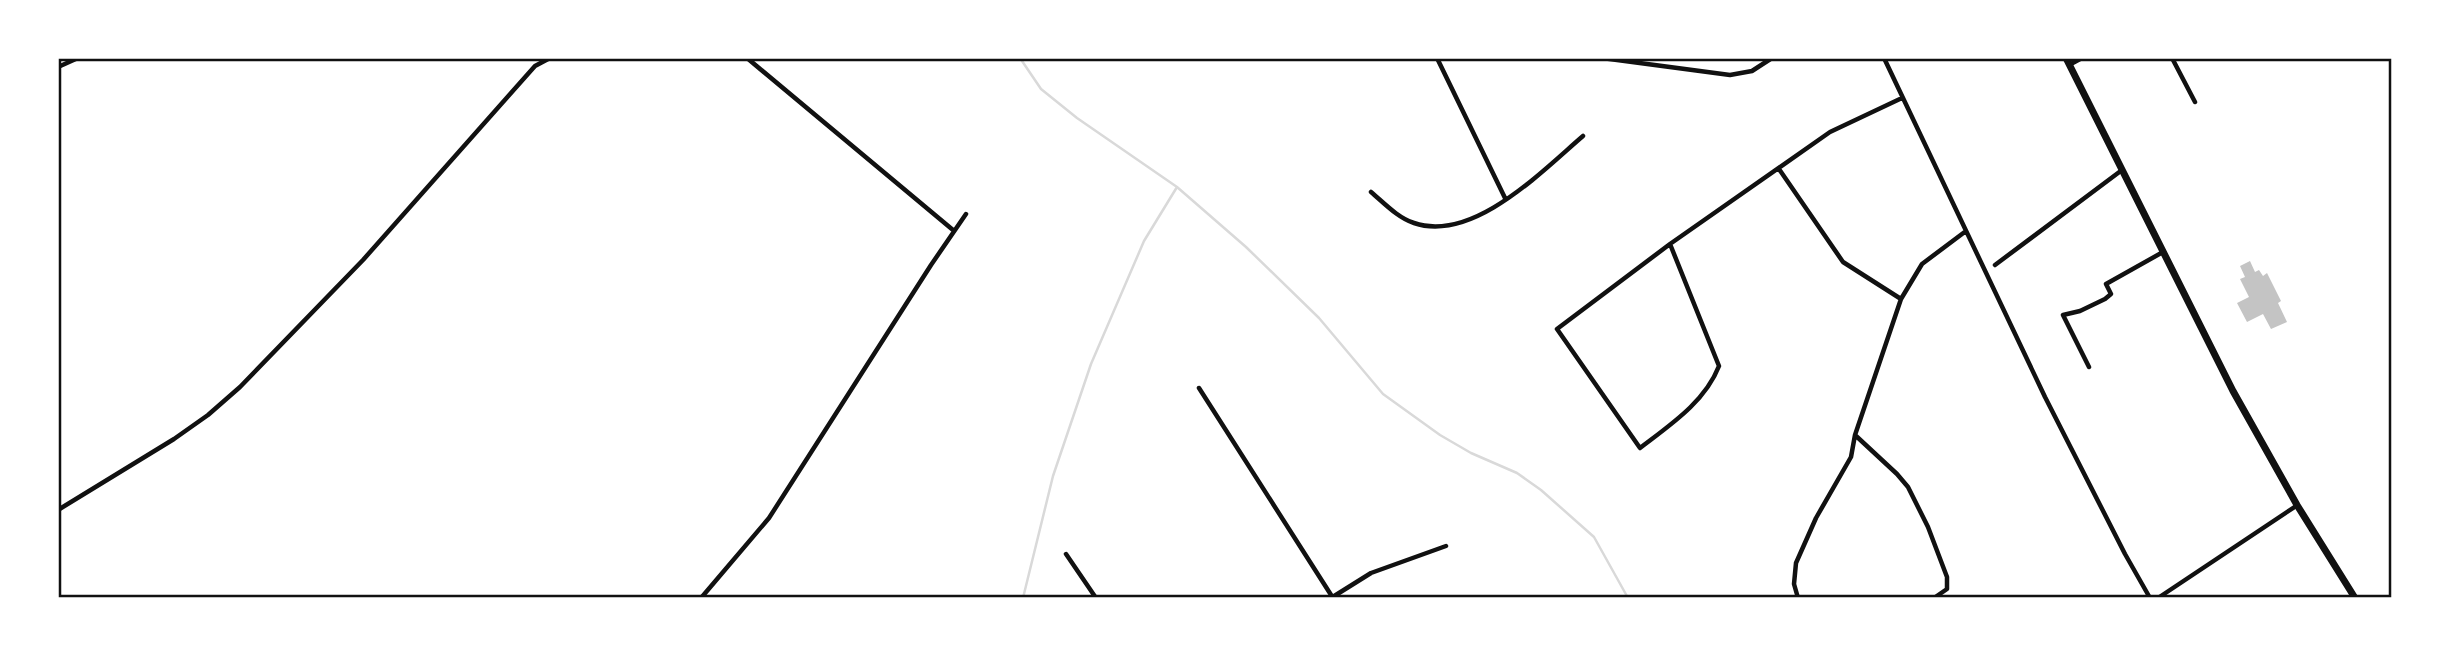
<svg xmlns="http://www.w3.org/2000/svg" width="2449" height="656" font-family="'Alegreya Sans',sans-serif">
	<rect width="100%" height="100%" fill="#fff"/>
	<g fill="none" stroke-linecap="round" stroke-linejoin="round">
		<path stroke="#d9d9d9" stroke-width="2.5" d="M1020 58 1041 89 1077 118 1177 187 1246 247 1319 318 1383 394 1440 435 1471 453 1517 473 1541 490 1594 537 1628 598
			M1023 598 1053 476 1091 364 1144 241 1177 187"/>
	</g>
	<path fill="#c4c4c4" d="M2250 261 2255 272 2259 270 2263 276 2267 273 2281 301 2278 303 2287 322 2271 329 2263 314 2247 322 2237 303 2249 297 2240 279 2245 277 2240 266Z"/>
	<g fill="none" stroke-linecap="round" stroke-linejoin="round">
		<path stroke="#111" stroke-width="4.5" d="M747 58 953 230
			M1437 58 1505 198
			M1602 58 1730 75 1752 71 1772 58
			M1884 58 2045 397 2125 554 2150 598
			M2172 58 2195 102
			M2069 65 2082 58
			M58 67 78 58
			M1779 169 1843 262 1901 299
			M1371 192C1384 203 1398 218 1414 223 1473 243 1542 171 1583 136
			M1670 244 1719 366C1705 402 1670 425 1640 448L1557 329Z
			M1670 244 1830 132 1902 98
			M1995 265 2122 170
			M2089 367 2063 315 2080 311 2105 299 2111 294 2106 284 2163 252
			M1199 388 1333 598
			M1855 435 1901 299 1922 264 1966 231
			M58 510 174 439 208 415 240 387 363 260 535 66 550 58
			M1066 554 1096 598
			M701 598 769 518 931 265 966 214
			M1331 598 1371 573 1446 546
			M1798 598 1794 584 1796 563 1816 518 1851 457 1855 435 1897 474 1908 487 1928 527 1947 577V589L1934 598
			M2158 598 2296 506"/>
		<path stroke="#111" stroke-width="7" d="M2066 58 2233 391 2297 505 2355 598"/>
	</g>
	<rect width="2449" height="656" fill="none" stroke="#ffffff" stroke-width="119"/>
	<rect x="60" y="60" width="2330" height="536" fill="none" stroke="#111" stroke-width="2.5"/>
</svg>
